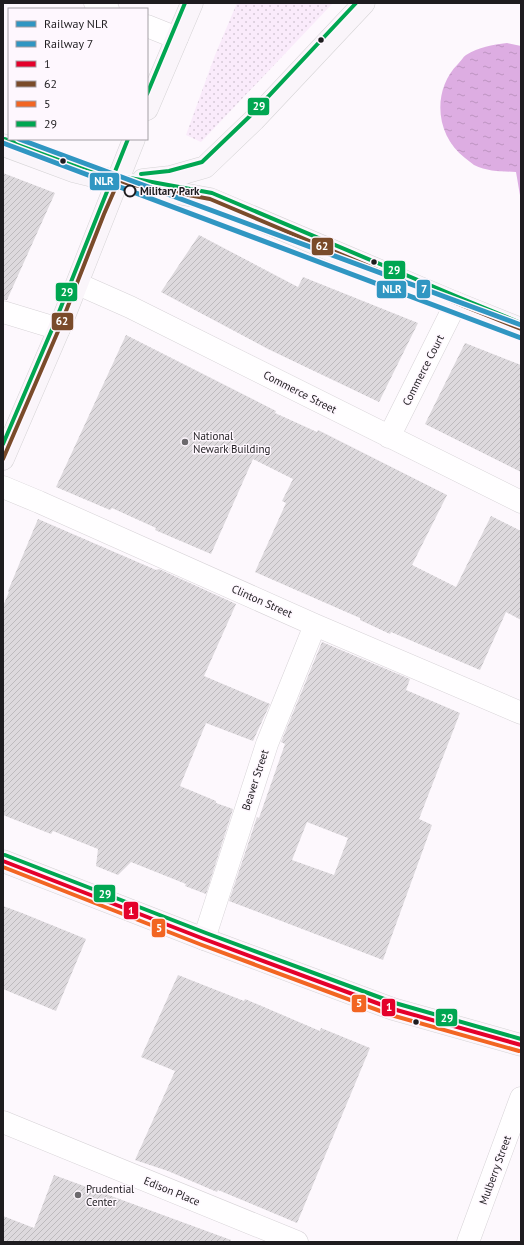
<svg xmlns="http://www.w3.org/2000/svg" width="524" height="1245" font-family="'PT Sans',sans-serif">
	<defs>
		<pattern id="park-dots" width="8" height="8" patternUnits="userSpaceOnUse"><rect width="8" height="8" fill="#faebfb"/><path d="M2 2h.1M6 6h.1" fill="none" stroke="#d6c9d7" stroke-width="1.8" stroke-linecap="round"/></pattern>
		<pattern id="water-ripples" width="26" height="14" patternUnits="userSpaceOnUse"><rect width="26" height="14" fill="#ddade2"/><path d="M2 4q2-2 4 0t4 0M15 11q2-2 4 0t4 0" fill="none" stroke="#bd94c1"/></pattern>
		<pattern id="building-hatch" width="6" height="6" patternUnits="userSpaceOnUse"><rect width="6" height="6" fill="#ddd9dd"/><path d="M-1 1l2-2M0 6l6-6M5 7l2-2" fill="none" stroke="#bdbabd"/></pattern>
	</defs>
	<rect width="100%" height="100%" fill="#fdf8fd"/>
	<path fill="url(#park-dots)" d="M237 3H333L201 142 186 135 215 55Z"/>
	<path fill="url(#water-ripples)" d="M507 43 521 46V201L516 172C501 171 488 172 474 165 471 163 468 160 465 158 435 135 432 90 458 64 461 61 463 57 466 55 479 47 492 45 507 43Z"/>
	<path fill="url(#building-hatch)" fill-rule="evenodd" d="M3 173 55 193 7 300H3Z
		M199 235 298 287 303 277 418 323 379 402 268 349 161 292Z
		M126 335 276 411 275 413 317 432 318 430 447 495 412 565 456 587 491 516 521 531V620L506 612 480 670 391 632 390 634 360 620V618L255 572 286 503 282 501 293 479 253 459 211 554 155 530 156 528 112 508 110 510 56 487Z
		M465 343 521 365V472L425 424Z
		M38 519 156 570 159 569 236 604 204 676 270 704 253 741 206 723 180 786 216 801V803L233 809 206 894 185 886 186 884 131 862 118 875 96 866 98 849 53 831 51 834 3 815V606L9 592 8 591Z
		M322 642 410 679 406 690 460 713 419 819 432 825 383 960 229 901 257 817 259 818 285 744 281 742ZM307 822 348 838 334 875 292 860Z
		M3 906 22 913 86 939 56 1011 3 989Z
		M178 975 244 1001 245 999 320 1031 321 1028 370 1048 297 1223 218 1190 217 1192 168 1171 135 1160 175 1071 141 1057Z
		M54 1175 231 1240V1242H3V1216L34 1228Z"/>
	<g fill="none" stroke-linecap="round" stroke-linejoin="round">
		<g stroke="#d7d3d7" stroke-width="23">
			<path id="minor" d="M95 3 108 9
				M147 26 177 38
				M78 284 130 307 521 502
				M3 312 59 329
				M389 437 456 303
				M3 487 39 502 315 625 521 713
				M204 939 267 744 315 625
				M3 1122 297 1242
				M468 1242 521 1098"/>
		</g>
		<g stroke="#d6d4d6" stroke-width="23">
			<path id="major" d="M147 109 192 3
				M3 145 73 171 118 182 210 199 456 303 521 329
				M143 180 170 177 205 167 254 120 364 3
				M3 459 59 329 134 139
				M3 861 204 939 393 1009 521 1045"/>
		</g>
		<use href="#minor" stroke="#fffeff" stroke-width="22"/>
		<use href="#major" stroke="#faf5fa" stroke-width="22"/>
		<g stroke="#fef7fe" stroke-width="7">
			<path id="bus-1" d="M3 861 204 939 393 1009 521 1045"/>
		</g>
		<g stroke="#fef7fe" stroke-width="7">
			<path id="bus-2" d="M118 182 210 199 456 303 521 329
				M3 459 59 329 104 214 118 182"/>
		</g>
		<g stroke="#fef7fe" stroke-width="7">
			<path id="bus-3" d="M3 867 202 945 391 1015 519 1051"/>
		</g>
		<g stroke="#fef7fe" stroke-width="7">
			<path id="bus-4" d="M147 94 185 3
				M5 139 75 165 119 176 212 193 458 297 521 323
				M141 174 169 171 202 162 250 116 356 3
				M3 444 53 327 128 139
				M5 855 206 933 395 1003 521 1039"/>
		</g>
		<use href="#bus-1" stroke="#e4002b" stroke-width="4"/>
		<use href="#bus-2" stroke="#7a4b2a" stroke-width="4"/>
		<use href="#bus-3" stroke="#f26522" stroke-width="4"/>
		<use href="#bus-4" stroke="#00a651" stroke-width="4"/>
		<g stroke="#fef7fe" stroke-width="8">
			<path id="rail-1" d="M3 143 521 338"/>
		</g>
		<g stroke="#fef7fe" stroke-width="8">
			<path id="rail-2" d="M19 139 521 325"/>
		</g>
		<use href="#rail-1" stroke="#3096c2" stroke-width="5"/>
		<use href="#rail-2" stroke="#3096c2" stroke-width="5"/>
	</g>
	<g fill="#1e1c1f" stroke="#fef7fe" stroke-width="1.5">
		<circle cx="321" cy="40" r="3.5"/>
		<circle cx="63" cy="161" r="3.5"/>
		<circle cx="374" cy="262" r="3.5"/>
		<circle cx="416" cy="1022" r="3.5"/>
	</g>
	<circle fill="#fef7fe" stroke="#1e1c1f" stroke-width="2" cx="130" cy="191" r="5.5"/>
	<g fill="#6c696d" stroke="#fef7fe" stroke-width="1.5">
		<circle cx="185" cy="442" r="4"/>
		<circle cx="78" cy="1195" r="4"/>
	</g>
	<g text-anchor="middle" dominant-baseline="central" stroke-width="3" stroke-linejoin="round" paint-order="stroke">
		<g font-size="11" font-weight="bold" fill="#1e1c1f" stroke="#fef7fe" text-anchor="start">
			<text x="140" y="191">Military Park</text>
		</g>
		<g font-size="11" fill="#1e1c1f" stroke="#fef7fe">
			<text transform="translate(423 370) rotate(-63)">Commerce Court</text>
			<text transform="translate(300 392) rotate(27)">Commerce Street</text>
			<text transform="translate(262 601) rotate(24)">Clinton Street</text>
			<text transform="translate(255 780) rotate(-72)">Beaver Street</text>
			<text transform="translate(495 1170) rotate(-70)">Mulberry Street</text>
			<text transform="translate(172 1191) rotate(22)">Edison Place</text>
		</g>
		<g font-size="11" fill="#1e1c1f" stroke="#fef7fe" text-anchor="start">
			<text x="193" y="436">National<tspan x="193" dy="13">Newark Building</tspan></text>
			<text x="86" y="1189">Prudential<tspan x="86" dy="13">Center</tspan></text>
		</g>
	</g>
	<g stroke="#fef7fe" stroke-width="1.5">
		<rect x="247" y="97" width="23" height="19" rx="4" fill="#00a651"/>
		<rect x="89" y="172" width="31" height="19" rx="4" fill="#3096c2"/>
		<rect x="311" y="237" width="23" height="19" rx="4" fill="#7a4b2a"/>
		<rect x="383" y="260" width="23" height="20" rx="4" fill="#00a651"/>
		<rect x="416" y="279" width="15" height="20" rx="4" fill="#3096c2"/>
		<rect x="376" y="280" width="31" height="19" rx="4" fill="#3096c2"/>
		<rect x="55" y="282" width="23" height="20" rx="4" fill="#00a651"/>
		<rect x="51" y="312" width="23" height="19" rx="4" fill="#7a4b2a"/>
		<rect x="93" y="884" width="23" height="19" rx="4" fill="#00a651"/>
		<rect x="123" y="901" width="16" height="19" rx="4" fill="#e4002b"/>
		<rect x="151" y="918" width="15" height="20" rx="4" fill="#f26522"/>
		<rect x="351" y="994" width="16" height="19" rx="4" fill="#f26522"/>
		<rect x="381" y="998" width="15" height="19" rx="4" fill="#e4002b"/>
		<rect x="435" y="1008" width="23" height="19" rx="4" fill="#00a651"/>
	</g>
	<g font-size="11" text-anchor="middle" font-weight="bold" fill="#fff">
		<text x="259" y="110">29</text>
		<text x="104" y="185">NLR</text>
		<text x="322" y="250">62</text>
		<text x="394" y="274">29</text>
		<text x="424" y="293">7</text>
		<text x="392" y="293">NLR</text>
		<text x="67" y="296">29</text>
		<text x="62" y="325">62</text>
		<text x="105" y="898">29</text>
		<text x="131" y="915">1</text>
		<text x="159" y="932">5</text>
		<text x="359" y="1007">5</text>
		<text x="389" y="1011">1</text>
		<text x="447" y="1022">29</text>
	</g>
	<rect width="524" height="1245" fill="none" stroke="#1e1c1f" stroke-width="8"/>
	<rect x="8" y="8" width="140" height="132" fill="#fef7fe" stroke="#a49fa5"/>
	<rect x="16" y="21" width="20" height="6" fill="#3096c2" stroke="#a49fa5"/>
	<text x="44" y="28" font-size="12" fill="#1e1c1f">Railway NLR</text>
	<rect x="16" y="41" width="20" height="6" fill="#3096c2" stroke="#a49fa5"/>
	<text x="44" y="48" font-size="12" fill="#1e1c1f">Railway 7</text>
	<rect x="16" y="61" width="20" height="6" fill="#e4002b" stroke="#a49fa5"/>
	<text x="44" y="68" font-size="12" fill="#1e1c1f">1</text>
	<rect x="16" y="81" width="20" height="6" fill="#7a4b2a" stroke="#a49fa5"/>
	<text x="44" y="88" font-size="12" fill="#1e1c1f">62</text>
	<rect x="16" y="101" width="20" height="6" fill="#f26522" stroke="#a49fa5"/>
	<text x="44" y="108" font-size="12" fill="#1e1c1f">5</text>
	<rect x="16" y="121" width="20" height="6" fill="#00a651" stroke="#a49fa5"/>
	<text x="44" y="128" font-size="12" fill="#1e1c1f">29</text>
</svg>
